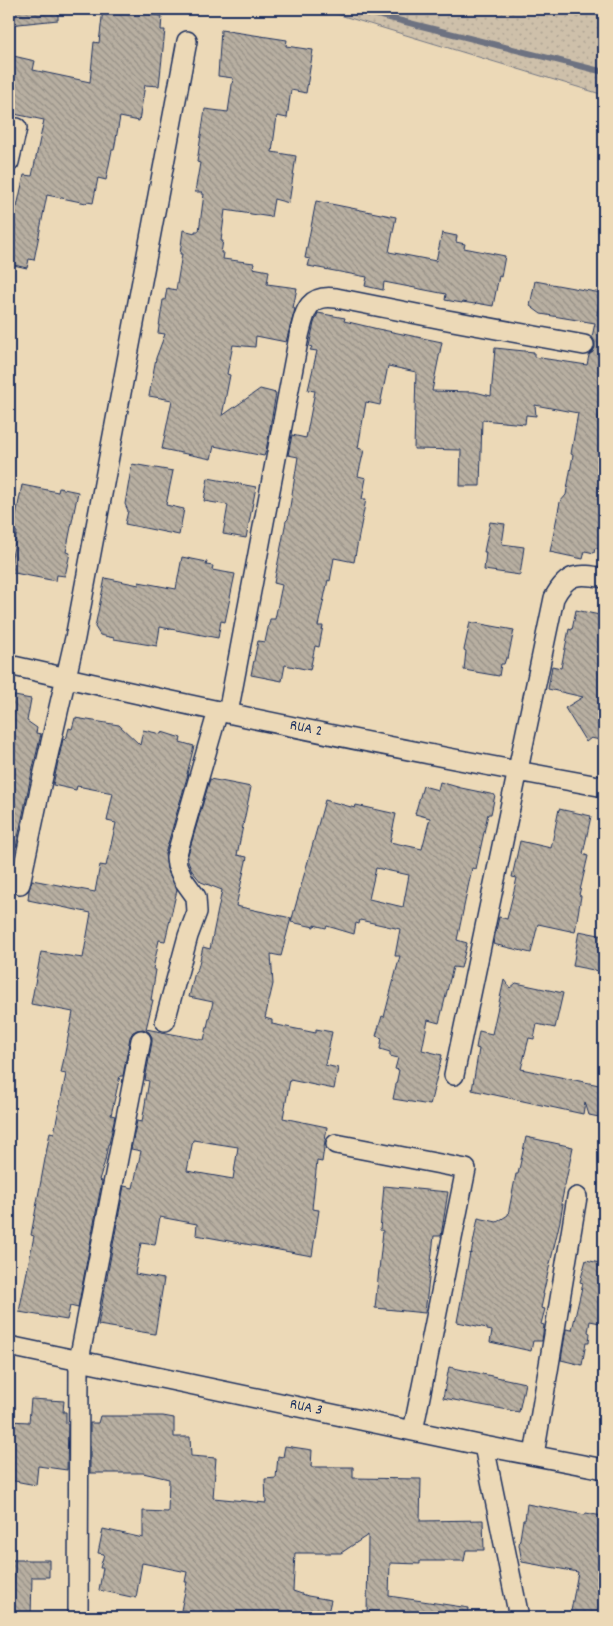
<svg xmlns="http://www.w3.org/2000/svg" width="613" height="1626" font-family="Dekko,sans-serif">
	<defs>
		<pattern id="green-dots" width="8" height="8" patternUnits="userSpaceOnUse" patternTransform="scale(1.25)"><rect width="8" height="8" fill="#cec0aa"/><path d="M2 2h.1M6 6h.1" fill="none" stroke="#b0a595" stroke-width="1.8" stroke-linecap="round"/></pattern>
		<pattern id="building-back-hatch" width="6" height="6" patternUnits="userSpaceOnUse" patternTransform="scale(1.25)"><rect width="6" height="6" fill="#b8afa1"/><path d="M-1 5l2 2M0 0l6 6M5-1l2 2" fill="none" stroke="#958f86"/></pattern>
	</defs>
	<rect width="100%" height="100%" fill="#ecd9b7"/>
	<filter id="ink" filterUnits="userSpaceOnUse"><feTurbulence type="fractalNoise" baseFrequency=".02" numOctaves="2"/><feDisplacementMap in="SourceGraphic" scale="10" xChannelSelector="R" yChannelSelector="G"/><feConvolveMatrix kernelMatrix="1 2 1 2 8 2 1 2 1" color-interpolation-filters="sRGB"/></filter>
	<g filter="url(#ink)">
		<path fill="url(#green-dots)" stroke="#747884" d="M320 9H545L604 16V95Z"/>
		<g fill="none" stroke-linecap="round" stroke-linejoin="round">
			<path stroke="#6d7281" stroke-width="6" d="M354 9 604 72"/>
		</g>
		<path fill="url(#building-back-hatch)" stroke="#1b2f5e" fill-rule="evenodd" d="M9 9H58V20L9 25Z
			M103 9 162 16 161 30H165L159 86 145 85 139 121 120 117 114 150H112L106 180 98 178 93 203 87 202 86 203 47 195 34 260 29 259 27 268 9 264V206L17 207 24 175 32 176 44 120 9 113V55L35 61 33 70 90 82 94 42 99 43Z
			M221 30 287 40 286 46 313 50 306 93 291 90 287 118 277 116 272 152 296 156 289 203 274 199 271 217 225 210 221 241H223L221 253H224L223 259 254 263 253 268 269 271 267 284 297 288 293 308 295 309 286 342 256 336 255 347 233 345 227 374 230 375 222 416 260 389 276 393 266 451 264 456 214 446 211 459 162 449 172 400 149 396 156 358 165 334 158 333 163 300H165L167 288 176 290 182 254H180L183 230 195 233V231H199L204 194H201L202 192H195L200 163 197 162 205 109 228 112 233 78 218 76Z
			M316 201 396 217 389 252 436 261 442 233 457 236 456 242 465 244 464 248 505 256 501 277 499 276 493 306 476 303 475 304 462 302V303L445 300 446 294 384 282 383 290 365 286 367 277 308 266 310 259 305 258Z
			M535 281 601 293 597 315 604 316V386L598 420 604 421V550L595 548 594 553 585 551 583 559 550 552 560 502 566 495 573 455 571 454 578 413 535 405 536 416 526 415 525 424 482 420 480 486H460L461 450 414 449 416 372 388 366 380 405 366 402 358 448 364 450 358 476 366 478 362 499H366L354 562 334 558 330 581 328 580 318 626H323L319 647 315 646 310 670 285 665 282 681 251 675 258 641 265 642 270 619H275L282 585 274 583 286 521 288 519 298 457 288 455 292 435 306 438 315 391 308 390 317 351 310 350 312 347 309 346 314 323 318 313 345 318 344 321 378 329 442 342 432 391 475 392 491 396 495 348 534 352V357L587 365 589 355 593 352 595 347V342L592 337 595 323 541 314 530 306Z
			M132 464 173 471 166 505 184 509 179 535 125 524 128 511 125 504Z
			M208 478 256 487 246 538 223 534 228 505 204 501Z
			M22 485 58 492 59 488 78 492 66 552 70 553 65 576 57 575 56 581 9 572 17 532 13 531Z
			M490 522 505 524 502 544 524 547 520 575 484 570 486 552H484Z
			M182 557 207 562 206 565 213 566 212 570 235 574 225 622 221 621 218 638 160 627 157 646 114 639V638L100 635 95 627 105 578 139 585V582L176 589Z
			M576 610 604 616V741L591 738 586 742 565 708 583 697 548 689 552 666 561 668 569 629 572 630Z
			M470 622 514 630 508 658H506L504 664H501L499 676 464 670 466 651 464 650Z
			M9 695 31 699 27 721 37 728 36 733 41 734 30 781 16 847 9 846Z
			M75 718 119 725 140 745 143 730 161 734 162 732 181 738 180 742 194 746 187 774H188L165 854 167 869 177 890 165 941 159 940 153 969 156 970 151 1000H153L146 1029 204 1040 213 1002 189 997 195 972 198 968 203 947 210 949 222 890 201 882 192 871 187 858 210 779 251 787 237 855 247 857 236 906 291 918 281 956 271 954 273 984 265 1018 272 1020V1024L316 1033V1029L332 1032 325 1065 338 1068 334 1089 290 1080 283 1118 327 1127 322 1162 317 1161 312 1209 319 1210 312 1256 196 1235 197 1224 160 1217 155 1245 141 1243 135 1274 164 1279 155 1334 98 1325 124 1186 133 1188 141 1151 131 1149 137 1121 142 1122 149 1081 145 1080 152 1042V1037L149 1032 143 1029 137 1030 133 1032 130 1037 123 1076H120L111 1115 115 1116 109 1144H108L105 1161 99 1180 102 1181 78 1308 70 1306 67 1320 19 1312 34 1236 31 1235 50 1132 54 1133 66 1074 61 1073 73 1012 31 1004 41 952 83 958 91 913 28 900 29 890 32 880 95 892 100 865 106 866 116 823 107 821 113 793 77 786 76 790 53 785 63 739 66 740 69 728 72 729ZM193 1140 238 1147 233 1179 187 1171Z
			M440 782 461 788 495 795 491 814H488L476 869 472 868 457 940 467 943 461 968 453 967 439 1023 428 1020 422 1050 442 1055 430 1105 393 1099 399 1070 395 1069 398 1058 390 1056V1052L380 1049 382 1038 376 1036 382 1016 384 1017 400 956H395L400 929 360 920 359 924 356 923 354 934 327 926 326 928 314 925V927L291 922 325 800 355 808 356 805 396 814 390 842 422 849 430 818 415 814 423 786 438 790ZM376 868 409 875 403 907 369 899Z
			M559 809 591 816 583 854 588 856 579 895 581 896 575 932 538 924 531 953 493 944 499 917 507 919 517 878 512 877 520 841 551 848Z
			M579 931 604 936V972L573 966Z
			M504 980 510 988 516 983 563 993 555 1028 537 1024 534 1039 529 1038 521 1069 604 1086V1118L589 1115 585 1102 583 1114 472 1090 479 1049 476 1048 479 1031 492 1034Z
			M526 1137 573 1147 561 1204H563L560 1221 543 1294H544L541 1308 545 1309 541 1324 544 1325 542 1341H533L531 1351 490 1342 492 1331 487 1330V1328L457 1322 470 1253 471 1254 478 1218 497 1222 508 1215 516 1174H518Z
			M384 1186 448 1192 441 1236H434L425 1313 375 1308 383 1231 380 1230Z
			M586 1260 604 1264V1306L600 1323 590 1321 588 1332 590 1333 589 1343H586L582 1365 561 1360 566 1329 572 1330 583 1283 580 1282Z
			M449 1367 525 1383 519 1412 443 1398Z
			M31 1399 64 1401 63 1412H66V1424L68 1423 67 1470 38 1466 36 1485 9 1480V1421L29 1422Z
			M100 1416H163L174 1418V1437H190L191 1456 216 1458 213 1498 266 1503 265 1479 276 1478 278 1456 283 1457 285 1446 312 1450 311 1467H353V1478L421 1479 420 1521 483 1520 484 1550H466L464 1561H420V1564L390 1563 389 1596 469 1608 468 1617H367L368 1535 341 1553H295L293 1591 308 1596 331 1600 327 1617H217L181 1610 187 1582H185L187 1572 142 1563 136 1598 99 1590 103 1568H100L104 1554 98 1553 103 1529 143 1538V1511L168 1512 169 1479 143 1473H90V1423H98Z
			M527 1504 585 1515 586 1513 602 1516 600 1523H604V1617H570L578 1572 522 1562 519 1545 523 1520H525Z
			M9 1560H49V1577H32L31 1617H9Z"/>
		<g fill="none" stroke-linecap="round" stroke-linejoin="round">
			<g stroke="#1b2f5e" stroke-width="22">
				<path id="street" d="M9 162 17 128
					M9 665C206 710 405 751 604 787
					M228 713 299 336C305 312 307 294 336 298L442 319 584 345
					M20 884 39 794 75 638 187 41
					M165 1021 188 936 197 912 196 897 183 879 177 865 176 857 218 711
					M454 1075 554 598C567 573 578 573 604 578
					M336 1144 466 1169 413 1431
					M9 1346 484 1446 604 1469
					M484 1446 519 1617
					M534 1455 577 1197
					M78 1617 79 1360 141 1040"/>
			</g>
			<use href="#street" stroke="#ecd9b7" stroke-width="19"/>
		</g>
	</g>
	<g text-anchor="middle" dominant-baseline="central" stroke-width="4" stroke-linejoin="round" paint-order="stroke">
		<g font-size="15" fill="#1b2f5e" stroke="#ecd9b7">
			<text transform="translate(306 729) rotate(12)">RUA 2</text>
			<text transform="translate(306 1408) rotate(12)">RUA 3</text>
		</g>
	</g>
	<rect width="613" height="1626" fill="none" stroke="#ecd9b7" stroke-width="30"/>
	<rect x="15" y="15" width="583" height="1596" fill="none" stroke="#1b2f5e" stroke-width="2" filter="url(#ink)"/>
</svg>
